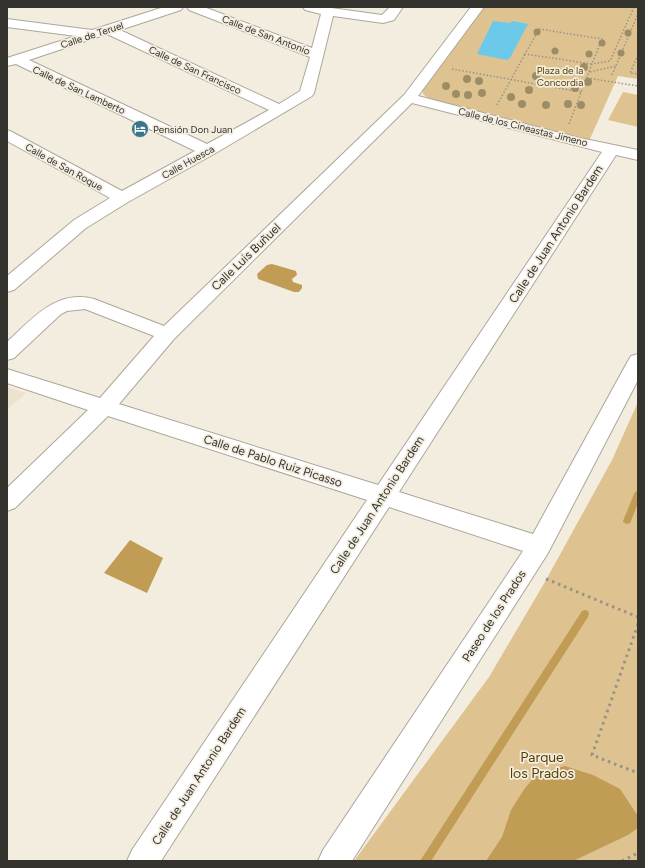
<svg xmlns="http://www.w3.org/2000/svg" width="645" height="868" font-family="Figtree,sans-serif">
	<rect width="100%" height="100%" fill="#f3ede0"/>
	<path fill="#ece2ce" d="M7 387 26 393 7 410Z"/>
	<path fill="#dec390" d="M481 7H638V79L618 76 589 141 430 100 423 94 422 89Z
		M623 92 638 95V127L608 120Z
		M638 402V861H354L489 677 546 580 612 460Z"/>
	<path fill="#c09c55" d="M272 264 296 271 297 275 292 279 293 282 302 285V288L299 292H294L258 279 257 274 267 265Z
		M130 540 163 558 147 593 104 573Z
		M565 766 593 775 620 789 638 816V828L628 835 573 861H486L502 837 511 810 525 788 538 773Z"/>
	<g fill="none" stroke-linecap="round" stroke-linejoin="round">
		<path fill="#c09c55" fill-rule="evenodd" d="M638 491V503L631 521 630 523 627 524 624 523 623 521 634 494 635 492Z
			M585 610 588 611 589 614 588 617 431 861H420L582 611Z"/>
	</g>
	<path fill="#6dc9ea" d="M493 21 510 23 513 21 528 24 510 58 507 60 477 54Z"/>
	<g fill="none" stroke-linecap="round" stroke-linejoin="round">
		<g stroke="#ada69b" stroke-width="2">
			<path id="street" d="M164 7H183L181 10 120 30 279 104 300 91 310 57 189 10 187 7H204L312 48 321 14 305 10 303 7H324L382 15 390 7H403L394 20 383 23 333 16 314 93 312 96 214 154 128 202 86 228 14 290 7 292V276L74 220 110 198 7 141V130L12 132 122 191 195 151 16 64 7 66V58L76 36 7 27V19L92 30ZM107 34 269 110 207 144 29 60Z
				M471 7H484L418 96 575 137 638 150V160L616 155 399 492 533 534 628 361 631 356 638 354V380L548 553 352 861H318L323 850 523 551 389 507 161 861H127L132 850 367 500 108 416 15 508 7 511V488L88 410 7 383V369L100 398 154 336 85 309 67 311 61 314 14 358 7 360V342C32 319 56 289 94 299L164 326 404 95ZM412 103 602 152 378 485 119 404 174 339Z"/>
		</g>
		<path stroke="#979389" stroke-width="1.5" stroke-dasharray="1.5 2" stroke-linecap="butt" d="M539 29 602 39 592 64 525 54Z
			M638 55 630 73 638 74
			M452 69 581 92
			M590 72 616 66
			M612 75 638 14
			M587 78 638 86
			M497 105 525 54
			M569 124 592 64 610 61 634 7"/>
		<path stroke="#979389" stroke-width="3" stroke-dasharray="2.5 4" stroke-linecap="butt" d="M546 579 638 617
			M638 624 592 755 638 773
			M622 861 638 853"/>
		<use href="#street" fill="#fff" fill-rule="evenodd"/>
	</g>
	<g fill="#9d8d66">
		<circle cx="537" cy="32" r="3.5"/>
		<circle cx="628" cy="33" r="3.5"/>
		<circle cx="602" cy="43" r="3.5"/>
		<circle cx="555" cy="51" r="3.5"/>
		<circle cx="621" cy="53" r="3.5"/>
		<circle cx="589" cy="54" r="3.5"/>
		<circle cx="584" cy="67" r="4"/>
		<circle cx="536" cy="76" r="4"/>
		<circle cx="467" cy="79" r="4"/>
		<circle cx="479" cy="81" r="4"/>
		<circle cx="588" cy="82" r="4"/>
		<circle cx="446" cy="86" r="4"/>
		<circle cx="575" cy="88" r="4"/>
		<circle cx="529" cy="90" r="4"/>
		<circle cx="482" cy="93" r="4"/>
		<circle cx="456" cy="94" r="4"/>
		<circle cx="468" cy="95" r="4"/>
		<circle cx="511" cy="97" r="4"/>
		<circle cx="522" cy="104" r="4"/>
		<circle cx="568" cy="104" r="4"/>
		<circle cx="546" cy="105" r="4"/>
		<circle cx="581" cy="105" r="4"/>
	</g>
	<defs>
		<g id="hotel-disc" transform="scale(0.9)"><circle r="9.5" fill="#38768b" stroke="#f3ede0"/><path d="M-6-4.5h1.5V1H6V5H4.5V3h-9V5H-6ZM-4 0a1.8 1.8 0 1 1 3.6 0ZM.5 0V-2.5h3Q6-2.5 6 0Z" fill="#fff"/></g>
	</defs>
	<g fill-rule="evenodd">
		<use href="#hotel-disc" x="140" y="129"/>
	</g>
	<g text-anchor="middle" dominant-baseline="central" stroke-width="3.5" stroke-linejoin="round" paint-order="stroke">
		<g font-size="10" fill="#35332e" stroke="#f3ede0">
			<text transform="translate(92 35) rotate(-18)">Calle de Teruel</text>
			<text transform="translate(266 35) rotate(21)">Calle de San Antonio</text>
			<text transform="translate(195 70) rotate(25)">Calle de San Francisco</text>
			<text transform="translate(79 90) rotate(25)">Calle de San Lamberto</text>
			<text transform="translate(523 127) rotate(14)">Calle de los Cineastas Jimeno</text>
			<text transform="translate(188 162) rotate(-29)">Calle Huesca</text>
			<text transform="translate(64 167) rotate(29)">Calle de San Roque</text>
		</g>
		<g font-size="10" fill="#573f02" stroke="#f3ede0">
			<text x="560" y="70">Plaza de la<tspan x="560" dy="12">Concordia</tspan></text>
		</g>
		<g font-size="10" fill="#35332e" stroke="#f3ede0" text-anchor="start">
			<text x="153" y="129">Pensión Don Juan</text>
		</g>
		<g font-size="12" fill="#35332e" stroke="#f3ede0">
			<text transform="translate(556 234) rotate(-57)">Calle de Juan Antonio Bardem</text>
			<text transform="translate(246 257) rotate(-44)">Calle Luis Buñuel</text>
			<text transform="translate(273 461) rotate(18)">Calle de Pablo Ruiz Picasso</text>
			<text transform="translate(377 505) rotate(-57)">Calle de Juan Antonio Bardem</text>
			<text transform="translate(494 616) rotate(-57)">Paseo de los Prados</text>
			<text transform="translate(199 776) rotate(-57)">Calle de Juan Antonio Bardem</text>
		</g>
		<g font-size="14" fill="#573f02" stroke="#f3ede0">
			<text x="542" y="757">Parque<tspan x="542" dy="16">los Prados</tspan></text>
		</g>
	</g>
	<rect width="645" height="868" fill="none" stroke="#35332e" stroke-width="16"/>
</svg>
